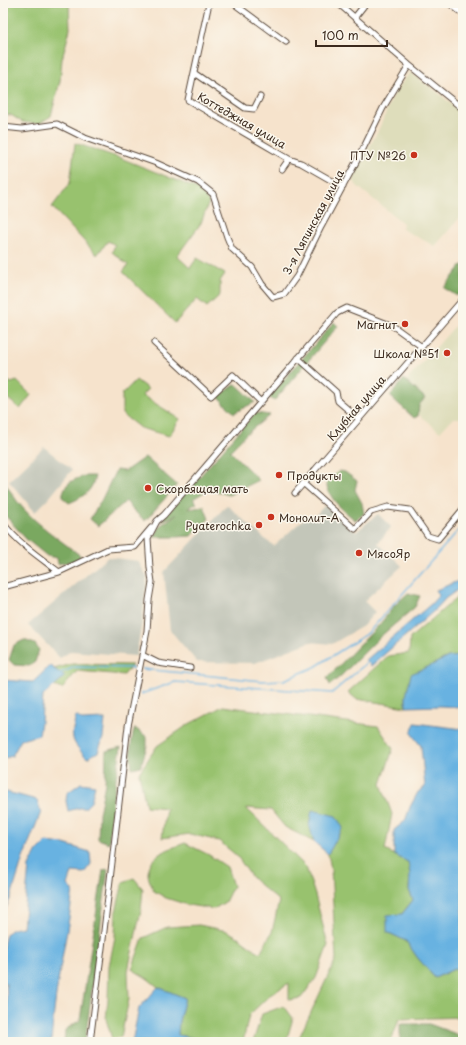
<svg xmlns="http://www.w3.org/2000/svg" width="466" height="1045" font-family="'Playpen Sans',sans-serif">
	<rect width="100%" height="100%" fill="#fbf7ec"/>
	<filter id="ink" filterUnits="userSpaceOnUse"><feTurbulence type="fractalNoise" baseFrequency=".025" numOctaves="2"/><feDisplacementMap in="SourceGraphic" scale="8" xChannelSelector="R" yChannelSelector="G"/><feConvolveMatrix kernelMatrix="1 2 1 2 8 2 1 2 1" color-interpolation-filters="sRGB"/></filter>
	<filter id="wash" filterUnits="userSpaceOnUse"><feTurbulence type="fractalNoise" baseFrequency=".012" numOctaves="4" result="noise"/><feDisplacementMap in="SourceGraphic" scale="16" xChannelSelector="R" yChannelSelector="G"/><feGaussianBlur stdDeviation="0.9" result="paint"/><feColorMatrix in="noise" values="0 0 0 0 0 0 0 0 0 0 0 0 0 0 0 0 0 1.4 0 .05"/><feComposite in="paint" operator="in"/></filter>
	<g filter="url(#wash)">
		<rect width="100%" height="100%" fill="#f6e3cc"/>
		<path fill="#deddbb" d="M410 72 441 95 463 115V214L435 246 402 229 403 223 357 186 352 178 377 133 394 94Z
			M463 317V418H453L440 432 400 399V388Z"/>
		<path fill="#c3c6b9" d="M44 447 72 470 49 498 35 512 9 481Z
			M227 505 265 539 274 546 307 516 313 518 325 505 356 532 378 514 391 527 378 543 402 566 364 601 375 612 363 626 332 644 310 642 255 663 197 662 170 630 164 572Z
			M108 557 138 561 147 577 142 622 136 656 71 651 60 658 28 625Z"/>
		<path fill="#98c26e" stroke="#6a7646" d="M3 3H69L70 29 62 59 60 81 51 116 39 124 22 122 11 115 3 114Z
			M75 143 123 159 198 189 209 202 201 223 177 256 190 268 197 258 225 274 220 281V295L207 307 197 299 175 323 123 272 128 265 112 252 115 245 108 241 97 255 52 207 70 183Z
			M6 379 11 383 17 381 31 395 20 409 6 397 3 402V383Z
			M136 380 148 389 142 395 180 419 169 436 140 428 122 414V394Z
			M460 595 463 596V656L448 657 432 665 406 696V707L356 699 348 692 388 656 409 653 410 638Z
			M72 664 132 665 124 675 77 671 62 689 54 686 65 676 54 669Z
			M223 706 378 726 393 749 381 784 392 814 385 850 408 862 410 874 409 890 413 900 387 932 406 941 417 957 435 978 454 969 463 973V1017L399 1019 391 1042H297L336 959 331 869 328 854 343 828 313 810 309 825 314 842 285 827 271 810 246 808 306 867 315 895 328 945 316 978 301 998 289 1000V983L270 995 249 1015 243 1042H214L178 1035 179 1021 185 998 158 987 148 979 132 969 143 938 167 927 199 925 227 931 238 937 260 953 272 932 279 901 253 879 237 856 219 841 190 834 162 838 166 808 146 806 139 773 157 746 189 724Z
			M185 843 209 855 227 867 233 886 225 902 214 909 188 905 166 898 154 891C152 886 148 879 148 873 150 853 170 849 185 843Z
			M134 878 143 889 141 910 128 971 129 999 121 1037 112 1039 106 1019 108 999 109 966 115 937 116 912 123 882Z
			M284 1006 293 1018 286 1042H253L262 1014Z"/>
		<path fill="#7aa861" stroke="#5a6940" d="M463 264V290L457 296 444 288Z
			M334 322 338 326 274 401 269 397Z
			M404 379 425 398 419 405 418 416 414 418 390 396Z
			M236 384 255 402 234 413 218 397Z
			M255 413 270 415 246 434 230 451 259 480 229 495 209 489 193 499 197 503 187 509 195 508 204 506 209 519 191 536 177 537H154L161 525 177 514 160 522Z
			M145 457 177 485 145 521 132 509 126 501 98 526 90 519 101 501 116 470 125 471Z
			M339 471 345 472 357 481 355 490 362 503 364 514 355 520C342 509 330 501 326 483Z
			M84 476H95C93 491 82 498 69 503L62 497C65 482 71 481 84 476Z
			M3 480C8 487 12 494 17 501 34 523 59 539 81 556L74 561 58 564 57 558 47 556 26 539 3 513Z
			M408 593 420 596 415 607 381 636 341 676 330 685 327 678 380 624 394 606Z
			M24 640 35 644 39 650 35 662 29 666 14 665 9 660 14 645Z
			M135 728 147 737V746L141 766 132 768C130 755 130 741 135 728Z
			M121 747 113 798 109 843 98 839 99 814 105 783 106 751Z
			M108 869 85 1042H64L65 1030 80 1020 103 870Z
			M400 1024H429L459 1035 463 1038V1042H400Z"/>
		<path fill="#68b2e1" stroke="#526e80" d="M463 579V586L446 598 435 610 371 666 366 660 431 604 439 595 436 590Z
			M463 656V705L458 707 440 706 406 707V696L411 674 432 665 448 657Z
			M51 665 54 669 65 676 43 696 41 722 39 735 21 740 12 756 3 759V680L33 682Z
			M76 716 82 720 105 719 103 738 98 752 87 758C71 741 70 739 76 716Z
			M415 723 463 729V973L454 969 435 978 417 957 406 941 387 932V915L402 914 413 900 409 890 410 874 408 862 394 855V830L405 821 410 807 418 792 425 787 421 746 411 733Z
			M81 783 95 785 91 802 85 808H79L68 811 66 801 67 793Z
			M3 791 37 800 41 812 23 858 11 897 3 915Z
			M312 810 336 816 343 828 328 854 314 842 309 825Z
			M46 842 64 844 90 852 91 864 84 873 72 872 68 885 73 890C70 916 65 942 60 969 56 993 53 1017 51 1042H3V1011L7 1008 6 983H3C3 970 0 941 8 932 12 928 18 928 23 927L29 866 37 851Z
			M158 987 185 998 179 1021 178 1035 214 1042H132L139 1008Z"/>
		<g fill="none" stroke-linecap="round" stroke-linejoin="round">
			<path stroke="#68b2e1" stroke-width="1.5" d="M142 669 263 681 284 680 315 667 368 633 463 525
				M58 674 75 667 133 668
				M141 694 175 682 332 693 369 661"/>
		</g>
	</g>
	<g filter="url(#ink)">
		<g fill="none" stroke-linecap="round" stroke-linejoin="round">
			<g stroke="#574638" stroke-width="7">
				<path id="minor" d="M209 3 188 100 289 159
					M233 3 286 42
					M338 3 409 65 463 109
					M449 3 463 14
					M355 17 366 3
					M194 73 245 108 254 109 260 97
					M3 127 22 129 57 124 85 138 156 163 198 182 213 194 227 237 232 249 252 267 262 284 273 297 284 294 297 276 321 227 362 151 383 108 409 65
					M3 140 4 151 3 162
					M282 169 289 159 301 163 343 187
					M154 343 211 396 233 375 261 402
					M298 358 336 392 338 401 359 419
					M304 484 355 529 371 512 388 507 410 510 428 536 438 539 463 509
					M295 493 463 299
					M3 523C18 543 39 557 59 572
					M3 587 59 572 108 549 135 547 151 528
					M142 655 158 663 190 668
					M90 1042 102 948 128 726 147 631 149 600 152 582 150 568 148 538 157 521 164 515 337 313 347 308 393 326 422 347"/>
			</g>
			<use href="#minor" stroke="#fff" stroke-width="5"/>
		</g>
	</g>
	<g fill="#c8321e" stroke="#fbf7ec" stroke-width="1.5">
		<circle cx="414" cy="155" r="4"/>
		<circle cx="405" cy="324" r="4"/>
		<circle cx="447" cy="353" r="4"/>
		<circle cx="279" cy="475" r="4"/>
		<circle cx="148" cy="488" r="4"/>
		<circle cx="271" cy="517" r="4"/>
		<circle cx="259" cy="525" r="4"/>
		<circle cx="359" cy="553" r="4"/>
	</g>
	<g text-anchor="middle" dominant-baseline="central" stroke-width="3" stroke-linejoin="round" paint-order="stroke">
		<g font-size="11" fill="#3b2a1e" stroke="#fbf7ec">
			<text transform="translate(242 120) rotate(30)">Коттеджная улица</text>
			<text transform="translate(313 222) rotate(-62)">3-я Ляпинская улица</text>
			<text transform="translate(356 408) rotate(-49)">Клубная улица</text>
		</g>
		<g font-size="11" fill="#3b2a1e" stroke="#fbf7ec" text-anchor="end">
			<text x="406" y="155">ПТУ №26</text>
			<text x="397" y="324">Магнит</text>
			<text x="439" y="353">Школа №51</text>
			<text x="287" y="475" text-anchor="start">Продукты</text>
			<text x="156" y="488" text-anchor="start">Скорбящая мать</text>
			<text x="279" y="517" text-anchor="start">Монолит-А</text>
			<text x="251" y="525">Pyaterochka</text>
			<text x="367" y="553" text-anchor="start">МясоЯр</text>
		</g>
	</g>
	<rect width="466" height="1045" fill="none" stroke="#fbf7ec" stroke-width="16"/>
	<path d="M316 40v6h71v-6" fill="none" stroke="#3b2a1e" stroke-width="2"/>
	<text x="322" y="40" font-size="12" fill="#3b2a1e" stroke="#fbf7ec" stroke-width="3" paint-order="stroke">100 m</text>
</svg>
